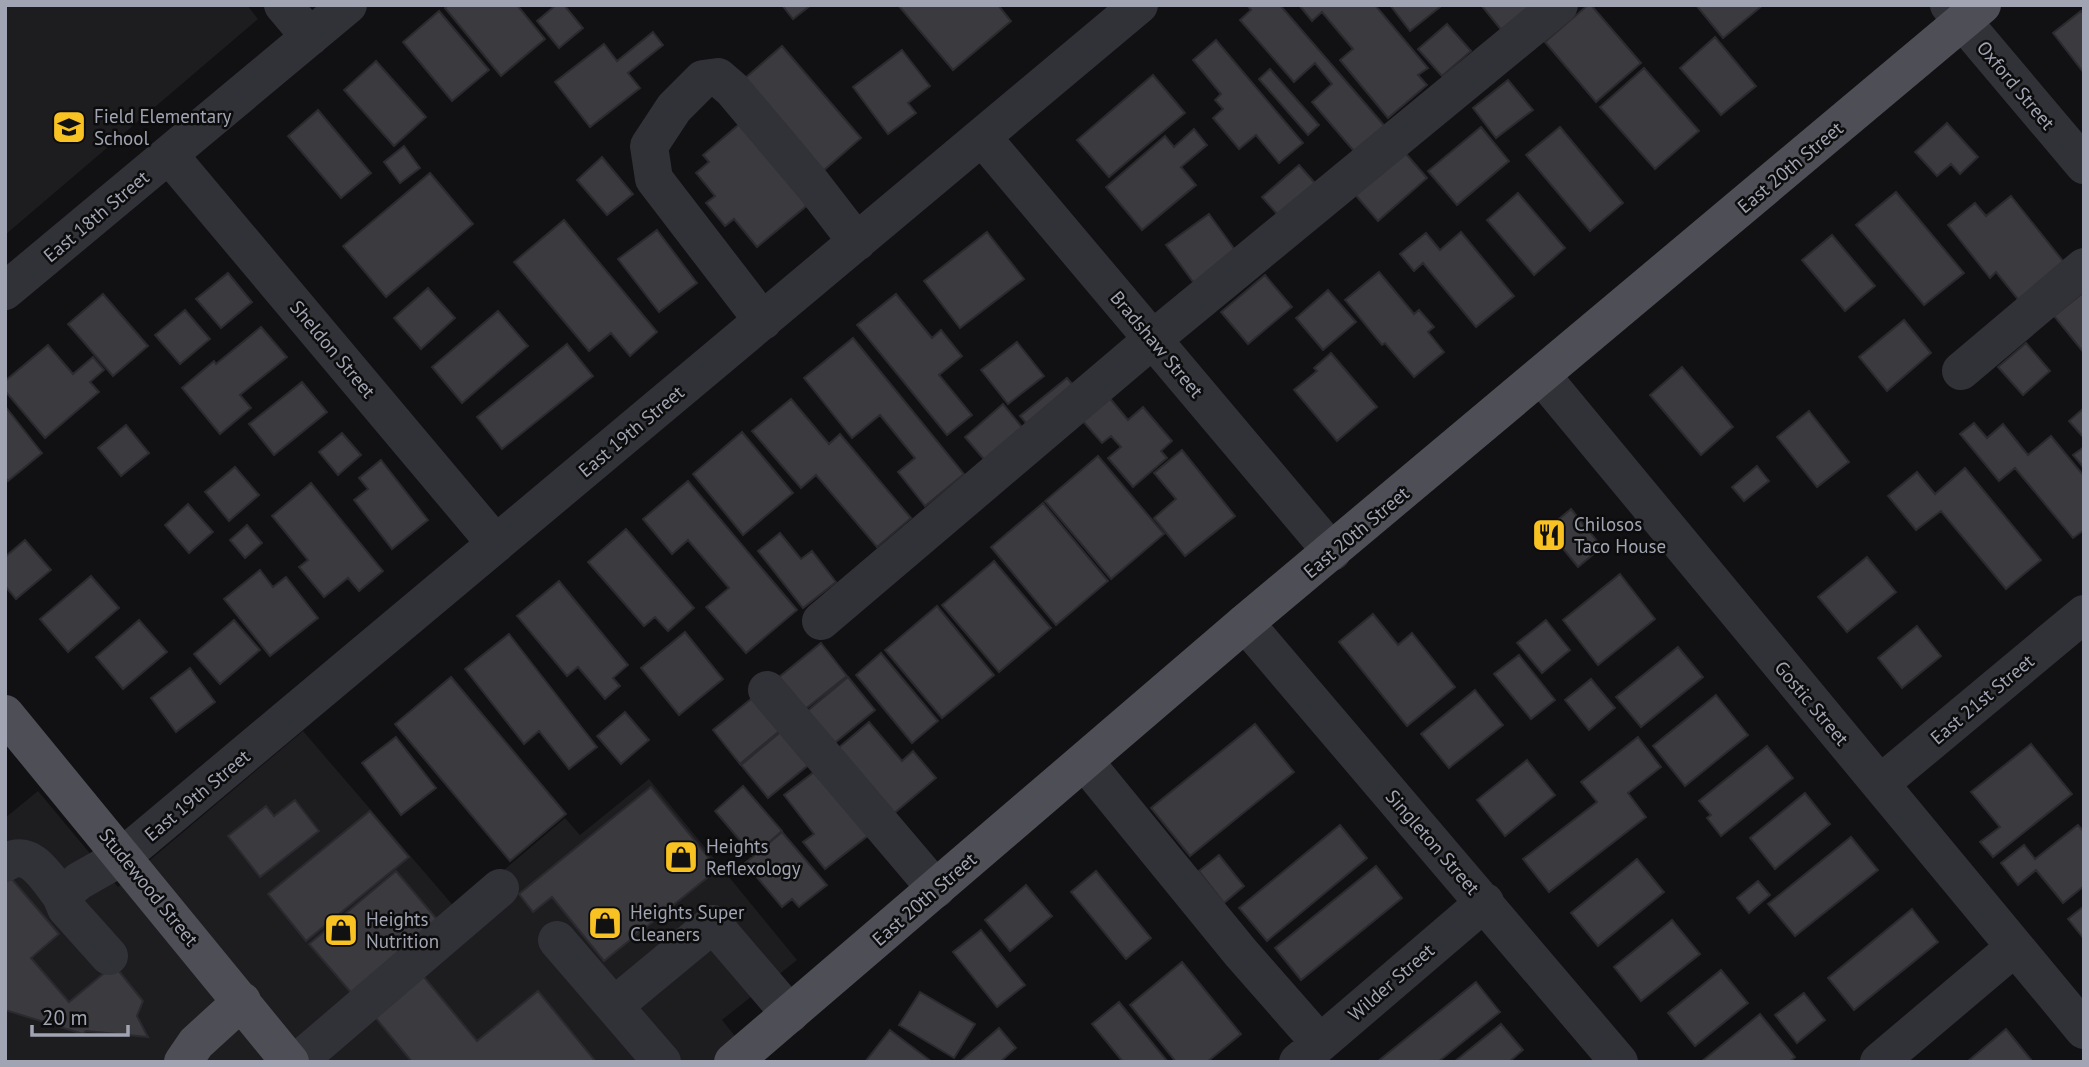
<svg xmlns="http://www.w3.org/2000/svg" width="2089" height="1067" font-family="'PT Sans',sans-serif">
	<rect width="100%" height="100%" fill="#111012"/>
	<path fill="#1d1c1f" d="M5 5H247L258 19 5 235Z
		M303 731 457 910 565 818 580 835 649 779 797 960 722 1020 756 1062H5V818L38 791 118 887Z"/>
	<path fill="#3a3a3f" stroke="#2b2a2e" stroke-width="2" d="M448 5H517L545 39 501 76 445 8Z
		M556 5H564L583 28 559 48 537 21Z
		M782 5H811L793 19Z
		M898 5H998L1011 21 953 70Z
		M1247 5H1280L1389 131 1359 157 1312 102 1332 84 1315 63 1294 82 1240 20 1251 10Z
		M1299 5H1375L1428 68 1418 75 1427 85 1388 118 1340 60 1353 49 1322 12 1312 21Z
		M1390 5H1439L1440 7 1410 31Z
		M1481 5H1526L1530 10 1503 32Z
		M1588 5H1591L1641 63 1596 102 1545 42Z
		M1696 5H1763L1723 38Z
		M439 11 489 70 452 101 403 42Z
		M2081 11 2084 15V73L2053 33Z
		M1447 24 1471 51 1442 76 1418 49Z
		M653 32 663 45 628 73 640 88 590 127 555 82 604 44 617 61Z
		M1715 37 1756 86 1721 115 1680 68Z
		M1216 40 1303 143 1279 163 1256 135 1239 149 1213 118 1223 109 1215 100 1221 94 1193 60Z
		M782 46 861 138 823 171 744 79Z
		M902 50 930 86 908 103 916 113 888 134 853 87Z
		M376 61 426 117 394 146 344 90Z
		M1644 68 1699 131 1655 169 1600 107Z
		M1270 69 1319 125 1308 135 1259 79Z
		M1153 75 1185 113 1109 177 1077 140Z
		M1508 80 1533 110 1496 138 1473 108Z
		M318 110 371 173 341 198 288 136Z
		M743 121 810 203 757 247 734 219 725 226 706 203 715 196 696 173 709 162 703 155Z
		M1947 123 1978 157 1960 174 1951 164 1937 176 1915 152Z
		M1481 127 1509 161 1457 205 1428 171Z
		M1560 127 1623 203 1590 231 1526 155Z
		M1194 129 1207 145 1181 167 1196 185 1142 230 1106 187 1165 136 1174 147Z
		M404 146 420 168 400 183 384 162Z
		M1401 148 1427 178 1378 221 1352 191Z
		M602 157 633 194 607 215 577 180Z
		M1299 165 1322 191 1285 223 1262 197Z
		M430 173 473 224 386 297 343 246Z
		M1896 192 1964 273 1924 305 1856 225Z
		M1518 193 1565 248 1534 275 1487 220Z
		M2011 196 2067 266 2021 303 1996 272 1990 278 1948 225 1975 203 1986 216Z
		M1209 214 1238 254 1196 286 1166 245Z
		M564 220 657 332 630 356 611 333 589 351 514 262Z
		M657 230 697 283 659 312 618 259Z
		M987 232 1024 279 960 328 924 281Z
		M1461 232 1514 296 1476 327 1423 263 1414 271 1400 254 1426 233 1440 250Z
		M1832 235 1875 286 1845 311 1802 260Z
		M1379 272 1414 314 1419 310 1434 327 1428 332 1444 352 1414 377 1385 343 1382 345 1345 300Z
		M228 273 252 302 221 328 196 299Z
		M1265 275 1292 307 1248 344 1221 312Z
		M428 288 455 318 421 349 394 318Z
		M1328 290 1356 322 1323 350 1296 318Z
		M2084 292V353L2054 316Z
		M103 294 148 346 113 376 68 324Z
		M896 294 932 338 941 330 962 356 939 375 972 415 947 435 857 325Z
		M185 310 210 339 180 364 155 335Z
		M498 311 528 346 462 403 432 367Z
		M1904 320 1931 353 1887 391 1859 357Z
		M261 327 287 357 240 395 251 408 220 434 182 388 214 361 216 364Z
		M853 338 964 474 925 506 898 472 915 458 880 415 852 438 804 378Z
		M1017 342 1044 376 1008 404 981 370Z
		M2026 343 2050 371 2023 395 1998 367Z
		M567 344 593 376 502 449 477 417Z
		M48 345 73 374 93 357 104 370 90 382 99 392 45 438 5 391V381Z
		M1331 353 1377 407 1337 441 1294 390 1317 371 1314 368Z
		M1682 367 1733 427 1701 455 1650 395Z
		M1067 378 1080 393 1033 431 1020 416Z
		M302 382 327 412 274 455 249 424Z
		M1108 396 1128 420 1143 407 1172 441 1161 451 1167 458 1133 487 1108 458 1121 447 1111 436 1102 443 1081 419Z
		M791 399 829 444 840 434 911 518 877 547 816 475 801 488 752 431Z
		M1003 404 1026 432 988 464 965 437Z
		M5 406 42 453 8 481 5 477Z
		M2084 408V438L2069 421Z
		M1809 411 1849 462 1817 487 1777 437Z
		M1974 423 1987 438 2003 424 2028 455 2051 436 2084 476V530L2073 538 2015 468 1999 481 1960 434Z
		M126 425 149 453 121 476 98 448Z
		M742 432 793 493 743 535 693 474Z
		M342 433 361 455 338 475 319 452Z
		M2084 447V468L2073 455Z
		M1182 450 1235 516 1185 556 1154 518 1176 499 1154 473Z
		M1098 456 1164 534 1111 579 1045 501Z
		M381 460 428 520 392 549 354 500 368 489 359 478Z
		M1757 466 1769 481 1744 501 1732 487Z
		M235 467 259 495 229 521 205 492Z
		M1965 468 2041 560 2006 589 1941 511 1916 530 1888 496 1917 472 1935 494Z
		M688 481 797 610 746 653 706 607 729 588 688 540 672 554 643 519Z
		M311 483 383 571 359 591 348 578 324 597 299 567 308 560 272 516Z
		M1043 503 1108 581 1056 625 991 547Z
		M188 504 213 532 189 553 165 525Z
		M1571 509 1602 547 1578 567 1547 529Z
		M247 525 262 543 245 558 230 540Z
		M626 529 694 608 668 631 655 617 644 626 588 562Z
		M780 533 801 559 812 551 836 582 803 608 758 551Z
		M25 540 51 570 16 599 5 586V557Z
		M1867 557 1896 592 1847 632 1818 597Z
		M994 561 1051 628 999 672 942 605Z
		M260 570 273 587 286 577 318 618 270 656 224 599Z
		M1620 574 1655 619 1598 665 1563 620Z
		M91 576 119 608 68 652 40 619Z
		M559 581 628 665 613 678 620 686 605 699 578 667 567 676 517 616Z
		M937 606 994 675 942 718 885 650Z
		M1373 614 1398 645 1412 633 1455 687 1407 726 1339 642Z
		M139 620 167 652 123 689 96 657Z
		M234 620 260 650 220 684 194 654Z
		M1546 620 1570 650 1542 673 1517 643Z
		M1917 626 1941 656 1902 688 1878 658Z
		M685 632 723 679 679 715 641 668Z
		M509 634 597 747 569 769 539 731 524 744 465 669Z
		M821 643 847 676 804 710 778 678Z
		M1678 647 1703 677 1641 727 1616 697Z
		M881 653 938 721 912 743 856 675Z
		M1519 655 1555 700 1531 719 1494 674Z
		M190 668 215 702 176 732 151 698Z
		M451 677 566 814 510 861 395 724Z
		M848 677 875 710 831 746 805 713Z
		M1591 679 1615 708 1589 730 1565 700Z
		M1475 690 1503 725 1449 768 1421 734Z
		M756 695 783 728 740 764 713 730Z
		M1716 695 1748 735 1685 786 1653 746Z
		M625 712 649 740 621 764 597 736Z
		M869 722 902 761 913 751 936 778 892 815 837 749Z
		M1255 724 1294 772 1190 856 1151 808Z
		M784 729 811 763 768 798 741 765Z
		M396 737 436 788 401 815 362 763Z
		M1638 737 1661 767 1628 793 1646 817 1549 892 1523 859 1597 802 1581 782Z
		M2031 744 2072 794 1993 857 1980 842 2000 827 1971 792Z
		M1767 746 1793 778 1721 836 1707 818 1711 815 1699 801Z
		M1527 760 1555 795 1505 836 1477 800Z
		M818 769 869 835 825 869 803 842 814 834 784 795Z
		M743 786 782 831 753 856 715 811Z
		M651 787 718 869 604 961 552 897 533 912 519 894Z
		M1805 793 1830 824 1775 869 1750 838Z
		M295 800 319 831 260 877 228 836 266 806 274 816Z
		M370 811 409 857 306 941 268 894Z
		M1340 825 1367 858 1267 941 1239 908Z
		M2078 825 2084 832V886L2063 903 2036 870 2018 885 2001 863 2024 845 2035 859Z
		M782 832 827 885 799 907 792 899 782 907 745 863Z
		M1851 837 1878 870 1795 936 1768 904Z
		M1219 855 1244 886 1224 903 1199 871Z
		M1637 859 1664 892 1598 946 1571 913Z
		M1376 866 1402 898 1301 980 1275 948Z
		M396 871 440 923 354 996 309 944Z
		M1096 871 1151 938 1126 959 1071 892Z
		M11 878 59 934 31 958 69 1002 114 965 143 1001 137 1016 148 1037 86 1031 83 1034 5 1010V882Z
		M1758 881 1770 895 1749 913 1737 898Z
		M1026 885 1052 916 1010 951 985 920Z
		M2084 906V939L2068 919Z
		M1912 909 1938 942 1854 1010 1828 978Z
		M1672 920 1700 954 1641 1001 1614 967Z
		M981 930 1025 985 997 1007 953 952Z
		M1182 962 1241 1034 1207 1062H1176L1130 1005Z
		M1721 970 1748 1003 1695 1046 1668 1013Z
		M419 971 477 1041 538 991 596 1062H412L370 1011Z
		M1476 982 1500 1012 1438 1062H1377Z
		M920 992 975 1024 954 1058 899 1025Z
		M1804 993 1825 1020 1797 1043 1775 1015Z
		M1119 1002 1168 1062H1123L1092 1024Z
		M1760 1014 1795 1057 1789 1062H1701Z
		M1501 1024 1523 1050 1509 1062H1454Z
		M999 1028 1016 1048 1000 1062H963L962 1060Z
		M2006 1029 2033 1062H1967Z
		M890 1030 932 1062H865Z"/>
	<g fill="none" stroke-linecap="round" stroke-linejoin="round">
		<path stroke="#313237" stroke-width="38" d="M283 5 310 37
			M1949 5 2084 165
			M982 137 1332 552
			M169 155 496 544
			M5 291 348 5
			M763 321 654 179 649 146 674 108 703 79 718 77 732 89 813 185 857 242
			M1961 371 2084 267
			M1541 375 2084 1030
			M821 621 1153 339 1559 5
			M1245 623 1619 1062
			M767 690 936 889
			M1085 762 1241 953 1320 1043
			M1880 784 2084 614
			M5 863C30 846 47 878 61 896L79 881 123 856 1139 5
			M61 896 66 908 109 956
			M557 940 662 1062
			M614 1006 713 924 790 1014
			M297 1062 500 888
			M1298 1062 1485 902
			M1879 1062 2015 947"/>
		<path stroke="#4d4e56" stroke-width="38" d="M5 714 290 1062
			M183 1062 196 1043 242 1001
			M733 1062 1245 623 1982 5"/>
	</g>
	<defs>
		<g id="school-square" transform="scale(1.75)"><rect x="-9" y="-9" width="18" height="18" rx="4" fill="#f8c322" stroke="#0c0c0d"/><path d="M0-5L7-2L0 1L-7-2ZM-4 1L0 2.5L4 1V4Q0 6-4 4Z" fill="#111"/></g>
		<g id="restaurant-square" transform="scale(1.75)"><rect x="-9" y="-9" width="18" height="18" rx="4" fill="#f8c322" stroke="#0c0c0d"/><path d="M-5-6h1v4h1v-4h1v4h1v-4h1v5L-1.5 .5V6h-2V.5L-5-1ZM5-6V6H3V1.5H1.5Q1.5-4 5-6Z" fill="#111"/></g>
		<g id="shop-square" transform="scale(1.75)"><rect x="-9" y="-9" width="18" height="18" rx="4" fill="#f8c322" stroke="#0c0c0d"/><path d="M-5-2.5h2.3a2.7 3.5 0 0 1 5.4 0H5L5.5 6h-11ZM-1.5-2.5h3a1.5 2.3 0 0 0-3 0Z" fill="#111"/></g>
	</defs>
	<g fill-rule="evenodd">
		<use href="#school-square" x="69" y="127"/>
		<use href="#restaurant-square" x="1549" y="535"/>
		<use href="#shop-square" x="681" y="857"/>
		<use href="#shop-square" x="605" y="923"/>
		<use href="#shop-square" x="341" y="930"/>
	</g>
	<g text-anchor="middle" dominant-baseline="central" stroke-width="5" stroke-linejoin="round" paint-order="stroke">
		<g font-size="19" fill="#a1a5b3" stroke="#0c0c0d">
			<text transform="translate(2016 85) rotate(50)">Oxford Street</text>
			<text transform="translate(1790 167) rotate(-40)">East 20th Street</text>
			<text transform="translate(96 216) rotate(-40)">East 18th Street</text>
			<text transform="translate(1157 344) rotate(50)">Bradshaw Street</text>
			<text transform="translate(333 349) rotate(50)">Sheldon Street</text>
			<text transform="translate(631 431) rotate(-40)">East 19th Street</text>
			<text transform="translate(1356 532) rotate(-40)">East 20th Street</text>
			<text transform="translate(1982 699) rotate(-40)">East 21st Street</text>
			<text transform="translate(1812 703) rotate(50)">Gostic Street</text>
			<text transform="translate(197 795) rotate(-40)">East 19th Street</text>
			<text transform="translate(1433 842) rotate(49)">Singleton Street</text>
			<text transform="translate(149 887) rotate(51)">Studewood Street</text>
			<text transform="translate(924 899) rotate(-41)">East 20th Street</text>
			<text transform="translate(1391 982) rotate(-41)">Wilder Street</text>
		</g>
		<g font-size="19" fill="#a1a5b3" stroke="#0c0c0d" text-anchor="start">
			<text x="94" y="116">Field Elementary<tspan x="94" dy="22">School</tspan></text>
			<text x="1574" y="524">Chilosos<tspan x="1574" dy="22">Taco House</tspan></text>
			<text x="706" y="846">Heights<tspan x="706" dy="22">Reflexology</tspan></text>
			<text x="630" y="912">Heights Super<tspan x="630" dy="22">Cleaners</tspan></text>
			<text x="366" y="919">Heights<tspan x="366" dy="22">Nutrition</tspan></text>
		</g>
	</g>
	<rect width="2089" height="1067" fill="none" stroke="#a1a5b3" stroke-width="14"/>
	<path d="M32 1025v10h96v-10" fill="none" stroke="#a1a5b3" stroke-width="3.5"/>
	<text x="42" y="1025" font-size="21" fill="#a1a5b3" stroke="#0c0c0d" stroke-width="5" paint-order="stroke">20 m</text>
</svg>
